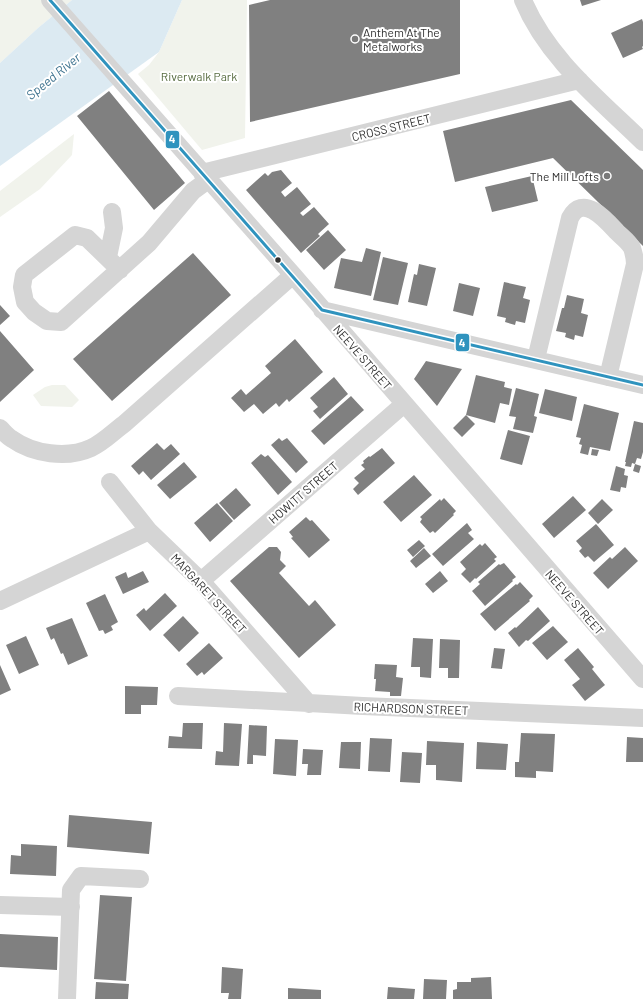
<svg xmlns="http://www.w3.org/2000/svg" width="643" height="999" font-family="Barlow,sans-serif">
	<rect width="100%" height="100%" fill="#fff"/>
	<path fill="#f1f3ec" d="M0 0H72L38 28 0 63Z
		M182 0H247L245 138 202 150 138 74 149 65 159 52Z
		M74 134 72 155 40 189 0 217V191Z
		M52 385H65L79 400 72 407 41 406 33 395 45 387Z"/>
	<path fill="#dceaf2" d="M72 0H182L159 52 0 166V63L38 28Z"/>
	<path fill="#808080" d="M270 0H460V74L250 122 249 5Z
		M580 0H601L582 6Z
		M642 19 643 22V46L642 47 643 49 623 58 611 33Z
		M109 91 185 183 154 210 77 116Z
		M571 100 643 170V246L553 158 455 182 443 131Z
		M281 170 292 183 281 192 285 197 297 187 311 204 300 213 303 216 314 207 329 224 318 234 320 236 301 253 246 190 265 173 268 176 272 172Z
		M532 176 538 201 492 212 485 187Z
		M328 230 346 250 324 270 306 250Z
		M366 248 381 252 371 296 334 288 341 258 362 262Z
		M193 253 231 295 112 401 73 359Z
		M383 257 408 263 398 305 373 300Z
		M419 264 436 268 427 306 408 302 414 274 417 275Z
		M504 282 526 287 523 298 530 300 525 323 516 321 515 325 505 322 506 318 497 316Z
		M459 283 480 288 473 316 453 311Z
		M567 295 584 299 581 313 588 315 583 337 575 335 574 340 565 337 566 333 556 331 562 308H564Z
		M0 305 10 316 0 325Z
		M0 331 34 370 0 402Z
		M295 339 323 372 289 402 287 399 279 407 276 403 263 414 254 404 244 412 231 398 241 389 246 395 271 373 265 366Z
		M426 361 462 369 437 406 414 379Z
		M476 375 505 382 504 387 512 389 509 405 500 403 495 423 466 415 475 424 462 437 453 428 466 415Z
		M334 377 348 394 320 419 313 411 318 407 310 398Z
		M516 388 539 394 534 416 537 417 533 433 513 429 516 417 509 416Z
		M545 389 577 397 572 421 539 413Z
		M351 396 364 410 324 445 311 431Z
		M584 404 619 413 610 451 590 447 588 455 580 453 582 445 579 444 581 438 576 437Z
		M634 421 643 423V452L641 459 637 458 635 464 641 466 639 473 633 471 635 464 632 463 631 467 625 466 626 462H625Z
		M508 430 530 436 522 465 500 459Z
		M279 438 282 441 287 438 308 462 296 473 271 445Z
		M157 443 164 450 171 444 180 454 151 480 143 471 139 475 131 466Z
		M382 448 395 463 358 495 353 489 359 483 354 478 365 469 361 465 364 463 363 461 369 456 370 457Z
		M592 449 599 450 597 456 591 455Z
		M261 454 265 457 268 455 292 482 278 495 251 463Z
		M184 462 197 477 170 499 157 485Z
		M616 466 625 469 624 475 628 476 626 488 621 487 620 492 610 490Z
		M414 475 432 495 401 522 383 502Z
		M236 488 251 505 234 520 219 503Z
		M573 496 586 510 554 538 542 524Z
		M444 498 456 511 453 514 454 515 435 533 433 531 430 533 420 522 422 519 420 517 440 499 441 501Z
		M602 499 613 510 598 524 588 513Z
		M217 503 233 521 210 542 194 523Z
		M306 517 310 521 312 520 330 540 309 558 291 538 293 537 289 532Z
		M467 523 472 530 468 533 474 539 443 566 432 554Z
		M596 524 614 545 594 562 588 556 585 558 579 551 582 548 576 541Z
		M419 540 425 546 413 557 407 550Z
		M485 543 497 557 494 559 496 561 476 579 475 578 470 583 461 574 466 569 460 562 480 544 482 546Z
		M269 547H277L281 552 280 560 286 566 279 573 309 606 315 600 336 625 299 658 230 581Z
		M625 547 638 561 608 589 593 573 610 557 612 559Z
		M424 548 431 556 416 568 410 561Z
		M504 563 516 577 512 580 513 581 485 606 472 591 480 584 478 582 499 564 500 565Z
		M143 571 149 582 123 594 115 577 126 572 128 578Z
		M440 571 448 581 433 593 425 584Z
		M520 582 533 596 529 600 530 601 495 631 480 614 516 584 517 585Z
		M165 593 177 606 150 631 136 615 144 608 146 611Z
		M105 594 118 622 111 626 113 630 105 634 103 630 99 631 86 603Z
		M538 607 550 621 528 641 526 640 519 647 508 633 515 627 516 628Z
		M183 616 199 633 179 652 163 635Z
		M72 618 88 656 68 665 63 653 61 654 54 638 51 640 46 628Z
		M553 626 568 642 547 660 532 643Z
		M26 636 39 665 19 674 6 645Z
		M413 638 433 639 431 678 420 677V667H411Z
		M440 639 460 640 459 678H448V668H439Z
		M209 643 223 658 204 675 202 672 197 676 186 664Z
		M494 648 505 649 502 669 491 668Z
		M578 648 594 667 592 669 605 685 585 701 572 685 580 679 564 660Z
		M375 664 397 665 396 677 403 678 401 696H390V692L375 691 376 679H374Z
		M0 665 11 690 0 695Z
		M125 686 158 687 157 705H141V714H125Z
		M183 723H203L202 749 168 748 169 736 182 737Z
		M224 723 242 724 239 766 215 765 216 751 223 752Z
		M249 725 267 726 266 756 253 755V764H247Z
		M521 733 555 734 553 772 536 771V778L515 777V762H519Z
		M627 737 643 738V762H626Z
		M370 738 392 739 390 772 368 771Z
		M275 739 298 740 296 776 273 774Z
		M427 741 464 743 462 782 436 780V765H426Z
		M341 742H361L360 769 339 768Z
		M477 742 508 744 506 770 476 769Z
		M303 749 323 750 321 775H307L308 764H302Z
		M402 752 422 753 420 783 400 782Z
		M69 815 152 822 149 854 67 847Z
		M21 844 57 846 56 876 10 874 11 855 21 856Z
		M100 895 132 897 126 981 94 979Z
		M0 934 58 937 57 970 0 967Z
		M222 967 243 969 241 999H228L229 993H221Z
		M491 977 492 999H453V990L457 989V982H471V978Z
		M424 979 447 980 446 999H423Z
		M96 982 129 984 128 999H95Z
		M388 987 415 989 414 999H387Z
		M288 988 321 990V999H288Z"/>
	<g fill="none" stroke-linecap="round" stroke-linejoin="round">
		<path stroke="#d5d5d5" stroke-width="18" d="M50 0 293 275 643 679
			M523 0C547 58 599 99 643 142
			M202 173 579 80
			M108 257 114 228 112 212
			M120 270 87 238 75 235 24 275 22 287 25 302 34 312 47 321 61 322 149 243 193 191 208 180
			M322 310 643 385
			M536 359 570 218C583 193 606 220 617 232 622 237 629 242 632 248 634 254 635 258 635 264L608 377
			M0 428C4 432 7 436 12 439 33 454 67 459 91 448 104 442 113 432 124 424L293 275
			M110 482 149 531 201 581 309 704
			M201 581 404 404
			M0 601 149 531
			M178 696 363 706 643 718
			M0 905 71 907
			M67 999 71 890 81 876 140 879"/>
		<g stroke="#fff" stroke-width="6">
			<path id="bus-1" d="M50 0 322 310 643 385"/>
		</g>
		<use href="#bus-1" stroke="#2f93be" stroke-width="3"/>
	</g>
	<g fill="#797979" stroke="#fff" stroke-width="1.5">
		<circle cx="355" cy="39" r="4"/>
		<circle cx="607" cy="176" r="4"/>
	</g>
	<circle fill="#313131" stroke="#fff" stroke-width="1.5" cx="278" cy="260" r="3.5"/>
	<g text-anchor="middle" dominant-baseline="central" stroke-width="4" stroke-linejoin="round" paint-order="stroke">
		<g font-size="12" fill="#313131" stroke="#fff" text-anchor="start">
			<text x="363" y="32">Anthem At The<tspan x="363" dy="14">Metalworks</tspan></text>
			<text x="599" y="176" text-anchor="end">The Mill Lofts</text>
		</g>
		<g font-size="12" fill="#566b3f" stroke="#fff">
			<text x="199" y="76">Riverwalk Park</text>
		</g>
		<g font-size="12" fill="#313131" stroke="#fff">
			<text transform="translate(391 127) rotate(-14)">CROSS STREET</text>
			<text transform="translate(363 357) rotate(49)">NEEVE STREET</text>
			<text transform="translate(303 492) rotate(-41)">HOWITT STREET</text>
			<text transform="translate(209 593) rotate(47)">MARGARET STREET</text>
			<text transform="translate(575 602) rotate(49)">NEEVE STREET</text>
			<text transform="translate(411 708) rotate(2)">RICHARDSON STREET</text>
		</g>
		<g font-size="13" font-style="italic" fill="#417591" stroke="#fff">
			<text transform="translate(53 76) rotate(-39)">Speed River</text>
		</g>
	</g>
	<g stroke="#fff" stroke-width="1.5">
		<rect x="165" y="130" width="15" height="19" rx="4" fill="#2f93be"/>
		<rect x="455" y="333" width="15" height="19" rx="4" fill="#2f93be"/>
	</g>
	<g font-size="11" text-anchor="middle" font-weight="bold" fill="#fff">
		<text x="172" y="143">4</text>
		<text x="462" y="347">4</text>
	</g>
</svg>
